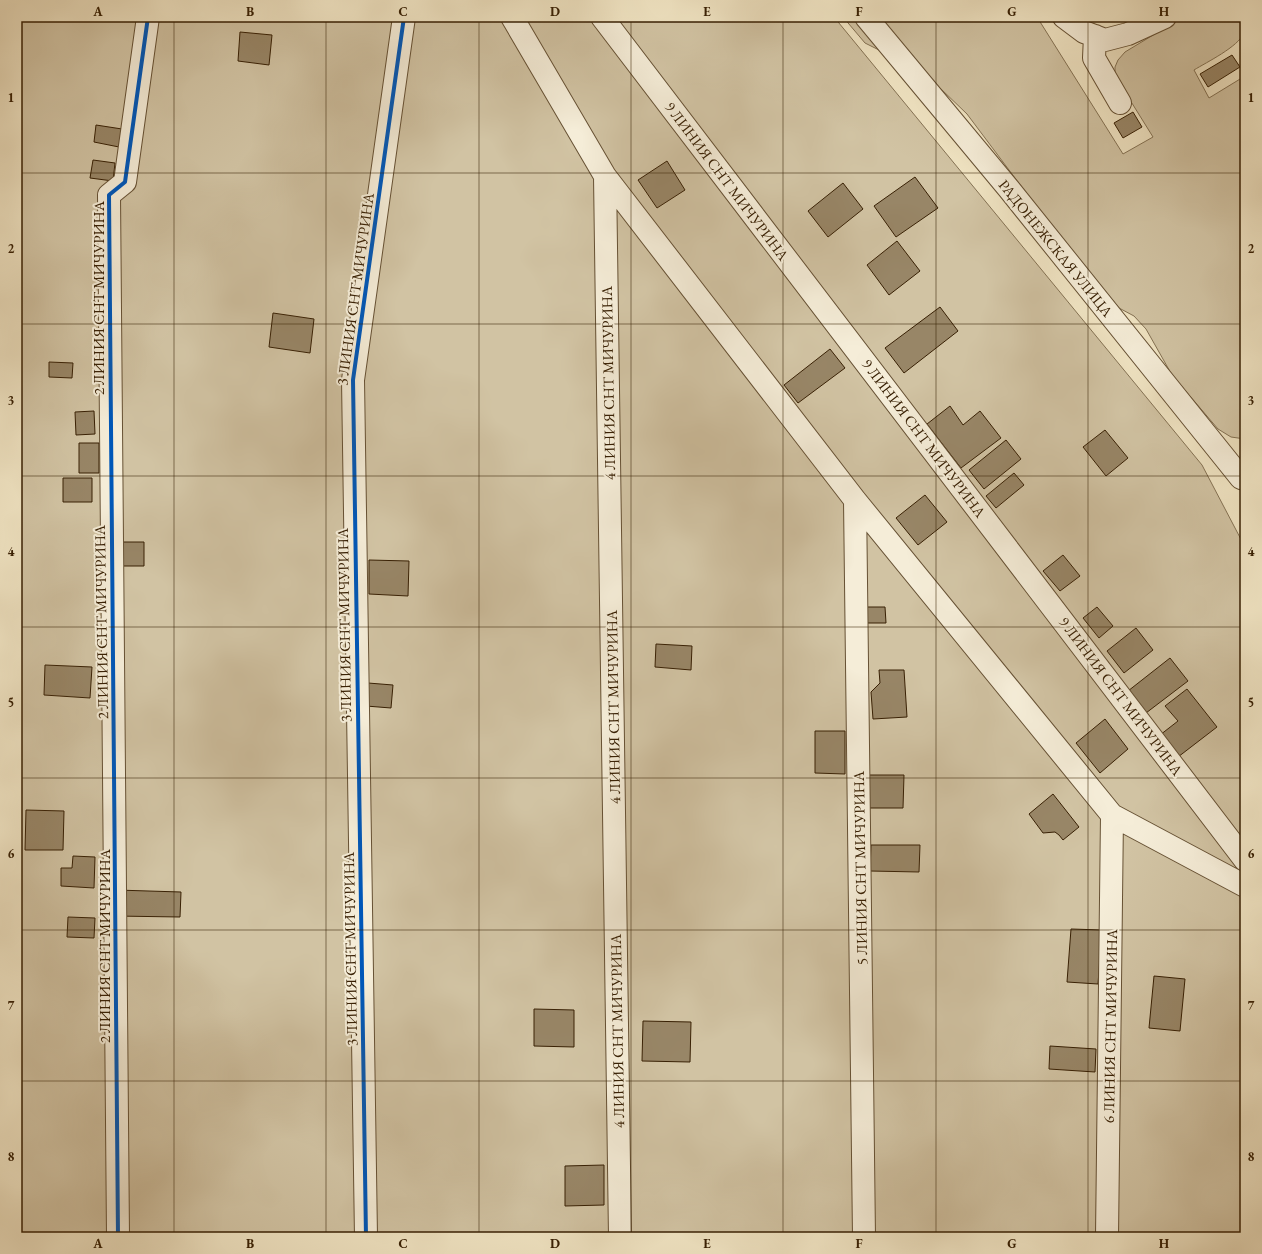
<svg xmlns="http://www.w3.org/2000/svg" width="1262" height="1254" font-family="'EB Garamond',serif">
	<rect width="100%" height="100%" fill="#f0e4c3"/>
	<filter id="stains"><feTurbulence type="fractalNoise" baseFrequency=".005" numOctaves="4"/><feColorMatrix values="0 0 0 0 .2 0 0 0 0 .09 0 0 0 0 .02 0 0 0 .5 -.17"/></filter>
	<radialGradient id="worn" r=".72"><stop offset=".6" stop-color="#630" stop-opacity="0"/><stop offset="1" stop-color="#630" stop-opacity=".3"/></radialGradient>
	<path fill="#d1c3a3" stroke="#847254" d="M17 17H834L1202 465 1245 547V1237H17Z
		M843 17H1037L1123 154 1153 137 1130 100 1115 74V67L1118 60 1125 52 1183 17H1245C1245 22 1246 28 1244 33 1238 47 1207 62 1194 70L1209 98 1245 76V439L1231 437 1218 429 1172 375 1146 329 1134 316 1119 308 1042 214 967 114 941 89 913 67 865 43Z"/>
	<path fill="#988667" stroke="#382004" d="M240 32 272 35 269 65 238 61Z
		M1232 55 1240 67 1208 87 1200 74Z
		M1133 112 1142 127 1123 138 1114 123Z
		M96 125 122 129 119 147 94 142Z
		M93 160 115 163 113 181 90 178Z
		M667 161 685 190 657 208 638 180Z
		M915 177 938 208 896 237 874 206Z
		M843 183 863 209 828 237 808 211Z
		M897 241 920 271 889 295 867 265Z
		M940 307 958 331 904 373 885 348Z
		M273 313 314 319 310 353 269 347Z
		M830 349 845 368 798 403 784 385Z
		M49 362 73 363 72 378 49 377Z
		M950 406 963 425 980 411 1001 438 961 468 927 424Z
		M94 411 95 434 76 435 75 412Z
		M1105 430 1128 458 1106 476 1083 447Z
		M1006 440 1021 459 984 489 969 470Z
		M79 443H99V473H79Z
		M1014 473 1024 485 996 508 986 496Z
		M63 478H92V502H63Z
		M925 495 947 522 918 545 896 518Z
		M123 542H144V566H122Z
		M1063 555 1080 576 1060 591 1043 571Z
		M369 560 409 561 408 596 369 594Z
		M866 607H885L886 623H866Z
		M1097 607 1113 626 1099 638 1083 618Z
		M1136 628 1153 650 1124 673 1107 651Z
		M656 644 692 646 691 670 655 667Z
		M1170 658 1188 681 1146 713 1128 691Z
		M45 665 92 667 90 698 44 695Z
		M879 670H904L907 717 873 719 871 692 880 683Z
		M368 683 393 685 391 708 366 706Z
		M1187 689 1217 727 1178 757 1160 735 1178 721 1165 706Z
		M1105 719 1128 749 1100 773 1076 743Z
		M815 731H845V774L815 773Z
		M868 775H904L903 808H866Z
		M1053 794 1079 827 1063 840 1059 835 1055 832 1043 833 1029 814Z
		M26 810 64 811 63 850H25Z
		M871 845H920L919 872 870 871Z
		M73 856 95 857 94 888 61 886V868H72Z
		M116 890 181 892 180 917 115 916Z
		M68 917 95 918 94 938 67 937Z
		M1071 929 1102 930 1098 984 1067 982Z
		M1154 976 1185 979 1180 1031 1149 1028Z
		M534 1009 574 1010V1047L534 1046Z
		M643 1021 691 1022 690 1062 642 1061Z
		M1050 1046 1096 1049 1095 1072 1049 1069Z
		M604 1165V1205L565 1206V1166Z"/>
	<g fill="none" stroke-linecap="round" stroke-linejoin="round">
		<g stroke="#665134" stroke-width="24">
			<path id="minor" d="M512 17 605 176 855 500 1112 815 1245 886
				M602 17 1245 860
				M866 17 1009 189 1241 478 1245 479
				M1064 17 1084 32 1105 40 1128 34 1165 17
				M1095 36 1094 58 1120 103
				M605 176 620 1237
				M855 500 864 1237
				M118 1237 109 195 125 182 148 17
				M366 1237 353 380 404 17
				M1107 1237 1112 815"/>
		</g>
		<use href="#minor" stroke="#f5edd8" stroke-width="22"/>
		<g stroke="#f5edd8" stroke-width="6">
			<path id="cycleway" d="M118 1237 109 195 125 182 148 17
				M366 1237 353 380 404 17"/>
		</g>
		<use href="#cycleway" stroke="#0057b8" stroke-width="4"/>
	</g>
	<path fill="none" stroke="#382004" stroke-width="1" stroke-opacity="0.55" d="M174 17V1237M326 17V1237M479 17V1237M631 17V1237M783 17V1237M936 17V1237M1088 17V1237M17 173H1245M17 324H1245M17 476H1245M17 627H1245M17 778H1245M17 930H1245M17 1081H1245"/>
	<g text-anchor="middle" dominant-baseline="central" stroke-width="4" stroke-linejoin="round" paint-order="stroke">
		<g font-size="15" fill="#382004" stroke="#f5edd8">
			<text transform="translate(727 181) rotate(53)">9 ЛИНИЯ СНТ МИЧУРИНА</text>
			<text transform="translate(1056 248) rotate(51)">РАДОНЕЖСКАЯ УЛИЦА</text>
			<text transform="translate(355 289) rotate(-82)">3 ЛИНИЯ СНТ МИЧУРИНА</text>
			<text transform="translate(98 298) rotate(-90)">2 ЛИНИЯ СНТ МИЧУРИНА</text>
			<text transform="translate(608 383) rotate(-91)">4 ЛИНИЯ СНТ МИЧУРИНА</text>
			<text transform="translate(924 438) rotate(53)">9 ЛИНИЯ СНТ МИЧУРИНА</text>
			<text transform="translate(101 622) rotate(-91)">2 ЛИНИЯ СНТ МИЧУРИНА</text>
			<text transform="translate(344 625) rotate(-91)">3 ЛИНИЯ СНТ МИЧУРИНА</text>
			<text transform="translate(1121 696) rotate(53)">9 ЛИНИЯ СНТ МИЧУРИНА</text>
			<text transform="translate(613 707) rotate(-91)">4 ЛИНИЯ СНТ МИЧУРИНА</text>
			<text transform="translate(860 868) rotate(-91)">5 ЛИНИЯ СНТ МИЧУРИНА</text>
			<text transform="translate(104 946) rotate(-90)">2 ЛИНИЯ СНТ МИЧУРИНА</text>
			<text transform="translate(350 949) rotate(-91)">3 ЛИНИЯ СНТ МИЧУРИНА</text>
			<text transform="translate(1110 1026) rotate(-89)">6 ЛИНИЯ СНТ МИЧУРИНА</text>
			<text transform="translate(617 1031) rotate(-91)">4 ЛИНИЯ СНТ МИЧУРИНА</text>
		</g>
	</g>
	<rect width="1262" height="1254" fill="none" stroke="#f0e4c3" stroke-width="44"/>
	<rect x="22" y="22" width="1218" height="1210" fill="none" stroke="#382004" stroke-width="1.5"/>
	<g font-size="13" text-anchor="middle" font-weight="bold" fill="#382004">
		<text x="98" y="16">A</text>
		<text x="250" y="16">B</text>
		<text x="403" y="16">C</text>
		<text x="555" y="16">D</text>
		<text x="707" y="16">E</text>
		<text x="859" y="16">F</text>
		<text x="1012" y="16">G</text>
		<text x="1164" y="16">H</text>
		<text x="11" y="102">1</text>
		<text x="1251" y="102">1</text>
		<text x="11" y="253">2</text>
		<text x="1251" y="253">2</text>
		<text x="11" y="405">3</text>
		<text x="1251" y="405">3</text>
		<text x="11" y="556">4</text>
		<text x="1251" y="556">4</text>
		<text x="11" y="707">5</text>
		<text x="1251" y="707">5</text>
		<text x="11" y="858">6</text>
		<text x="1251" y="858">6</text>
		<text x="11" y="1010">7</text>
		<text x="1251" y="1010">7</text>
		<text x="11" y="1161">8</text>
		<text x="1251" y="1161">8</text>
		<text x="98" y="1248">A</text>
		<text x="250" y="1248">B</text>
		<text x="403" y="1248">C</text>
		<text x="555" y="1248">D</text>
		<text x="707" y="1248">E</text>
		<text x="859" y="1248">F</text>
		<text x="1012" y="1248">G</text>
		<text x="1164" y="1248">H</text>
	</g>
	<rect width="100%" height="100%" filter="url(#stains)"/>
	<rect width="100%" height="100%" fill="url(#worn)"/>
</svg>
